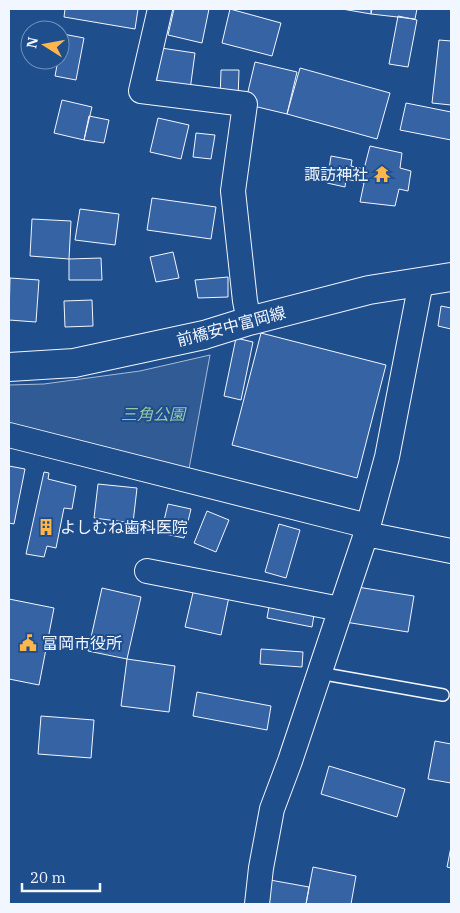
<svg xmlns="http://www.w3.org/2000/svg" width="460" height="913" font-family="'IBM Plex Serif','Noto Sans JP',serif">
	<rect width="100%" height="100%" fill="#1f4e8c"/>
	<path fill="#305b95" stroke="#a8bbd7" d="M210 355 189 469 9 428V385L44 384 140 371Z"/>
	<path fill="#3563a3" stroke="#f2f6ff" d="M65 9H138L135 29 64 17Z
		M174 9H209L202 43 168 35Z
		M230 9 281 23 272 56 222 43Z
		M342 9H372L371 14Z
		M371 9H417L415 19 371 14Z
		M398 16 417 20 408 67 389 64Z
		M63 34 84 38 76 80 55 76 58 60H60V50Z
		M439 40 451 41V105L432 103Z
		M161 48 195 53 190 90 156 85Z
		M255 62 297 72 287 114 245 104Z
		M300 68 390 93 377 139 287 114Z
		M221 70H239L238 100 220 99Z
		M62 100 92 107 84 140 54 133Z
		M406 103 451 112V140L400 130Z
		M89 116 109 120 104 143 84 140Z
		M158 118 189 125 181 159 150 152Z
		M196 133 215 135 211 159 193 157Z
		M370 146 402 153 400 168 411 171 408 191 399 189 395 206 360 202 364 183 346 179 345 187 327 183 331 156 352 160 351 166 364 169Z
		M152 198 216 207 211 239 147 230Z
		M80 209 119 214 115 245 75 240Z
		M32 219 71 221 69 259 30 256Z
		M173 252 179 278 156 282 150 257Z
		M101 258 102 280H69V259Z
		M228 277V297L198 298 195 280Z
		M10 278 39 280 36 322 9 320Z
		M92 300 93 326 65 327 64 301Z
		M441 306 451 308V329L438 326Z
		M261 333 386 365 357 478 232 445Z
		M236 338 253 342 241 400 224 396Z
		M9 466 25 469 14 524 9 523Z
		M44 472 49 473 48 479 76 486 72 509 64 508 56 548 47 546 44 557 26 554Z
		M98 484 137 488 133 523 94 518Z
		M168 504 191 509 184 538 161 533Z
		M207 511 229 520 216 552 194 543Z
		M279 524 300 530 286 578 265 572Z
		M195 584 230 592 221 635 185 627Z
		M351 586 414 596 408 632 345 622Z
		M102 588 141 597 127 659 88 651Z
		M9 599 54 608 39 685 9 679Z
		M270 601 315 609 312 627 267 618Z
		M261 649 303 652 302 667 260 664Z
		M127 659 175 666 169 712 121 706Z
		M197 692 271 706 267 730 193 716Z
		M41 716 94 720 91 758 38 754Z
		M435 741 451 744V783L428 779Z
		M329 766 405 789 397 817 321 794Z
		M451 847V868L447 867Z
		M313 867 356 876 351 904H306Z
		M270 880 309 887 306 904H266Z"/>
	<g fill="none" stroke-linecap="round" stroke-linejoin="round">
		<g stroke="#f2f6ff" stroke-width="14">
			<path id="service" d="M319 673 443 695"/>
		</g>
		<g stroke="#f2f6ff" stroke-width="26">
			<path id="minor" d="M160 9 141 91 245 104 233 191 245 301 249 321
				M9 435 368 526
				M366 534 451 551
				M147 571 340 609
				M257 904 261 868 272 809 290 761 366 534 387 457 421 282"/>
		</g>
		<g stroke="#f2f6ff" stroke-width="30">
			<path id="primary" d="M9 367 74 363 204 335 249 321 369 290 451 277"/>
		</g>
		<use href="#service" stroke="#1f4e8c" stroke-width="11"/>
		<use href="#minor" stroke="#1f4e8c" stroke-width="24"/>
		<use href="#primary" stroke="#1f4e8c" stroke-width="28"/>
	</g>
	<defs>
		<g id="temple-bare" transform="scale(1.35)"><path d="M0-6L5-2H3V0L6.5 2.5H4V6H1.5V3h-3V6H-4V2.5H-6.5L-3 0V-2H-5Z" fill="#ffb74d" stroke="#1f4e8c" stroke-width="2.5" paint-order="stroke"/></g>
		<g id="building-bare" transform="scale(1.35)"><path d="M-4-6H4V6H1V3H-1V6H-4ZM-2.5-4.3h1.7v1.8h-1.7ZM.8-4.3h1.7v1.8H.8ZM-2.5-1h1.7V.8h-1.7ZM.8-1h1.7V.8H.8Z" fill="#ffb74d" stroke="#1f4e8c" stroke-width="2.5" paint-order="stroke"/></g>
		<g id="civic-bare" transform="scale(1.35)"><path d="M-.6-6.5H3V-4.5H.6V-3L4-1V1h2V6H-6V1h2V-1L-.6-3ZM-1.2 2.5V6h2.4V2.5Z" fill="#ffb74d" stroke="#1f4e8c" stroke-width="2.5" paint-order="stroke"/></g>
	</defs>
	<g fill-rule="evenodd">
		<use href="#temple-bare" x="382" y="174"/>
		<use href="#building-bare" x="46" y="527"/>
		<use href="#civic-bare" x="28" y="643"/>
	</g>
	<g text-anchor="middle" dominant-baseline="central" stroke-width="4" stroke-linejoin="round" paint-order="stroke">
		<g font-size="16" fill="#f2f6ff" stroke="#1f4e8c" text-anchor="start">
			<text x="368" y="174" text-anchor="end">諏訪神社</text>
			<text x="60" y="527">よしむね歯科医院</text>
			<text x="42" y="643">富岡市役所</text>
		</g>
		<g font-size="16" fill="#f2f6ff" stroke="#1f4e8c">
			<text transform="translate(231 326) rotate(-15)">前橋安中富岡線</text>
		</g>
		<g font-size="16" font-style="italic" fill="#97c8a6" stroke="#1f4e8c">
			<text x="153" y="414">三角公園</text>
		</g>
	</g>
	<rect width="460" height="913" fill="none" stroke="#f2f6ff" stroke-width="20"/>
	<g transform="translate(45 45) rotate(281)"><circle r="24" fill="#1f4e8c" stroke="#7391ba"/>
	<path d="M0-4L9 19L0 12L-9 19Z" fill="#ffb74d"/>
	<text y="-8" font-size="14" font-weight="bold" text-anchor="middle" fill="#f2f6ff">N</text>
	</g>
	<path d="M22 883v8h78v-8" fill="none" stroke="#f2f6ff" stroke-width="2.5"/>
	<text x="30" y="883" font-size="15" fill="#f2f6ff" stroke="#1f4e8c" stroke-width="4" paint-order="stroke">20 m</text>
</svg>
